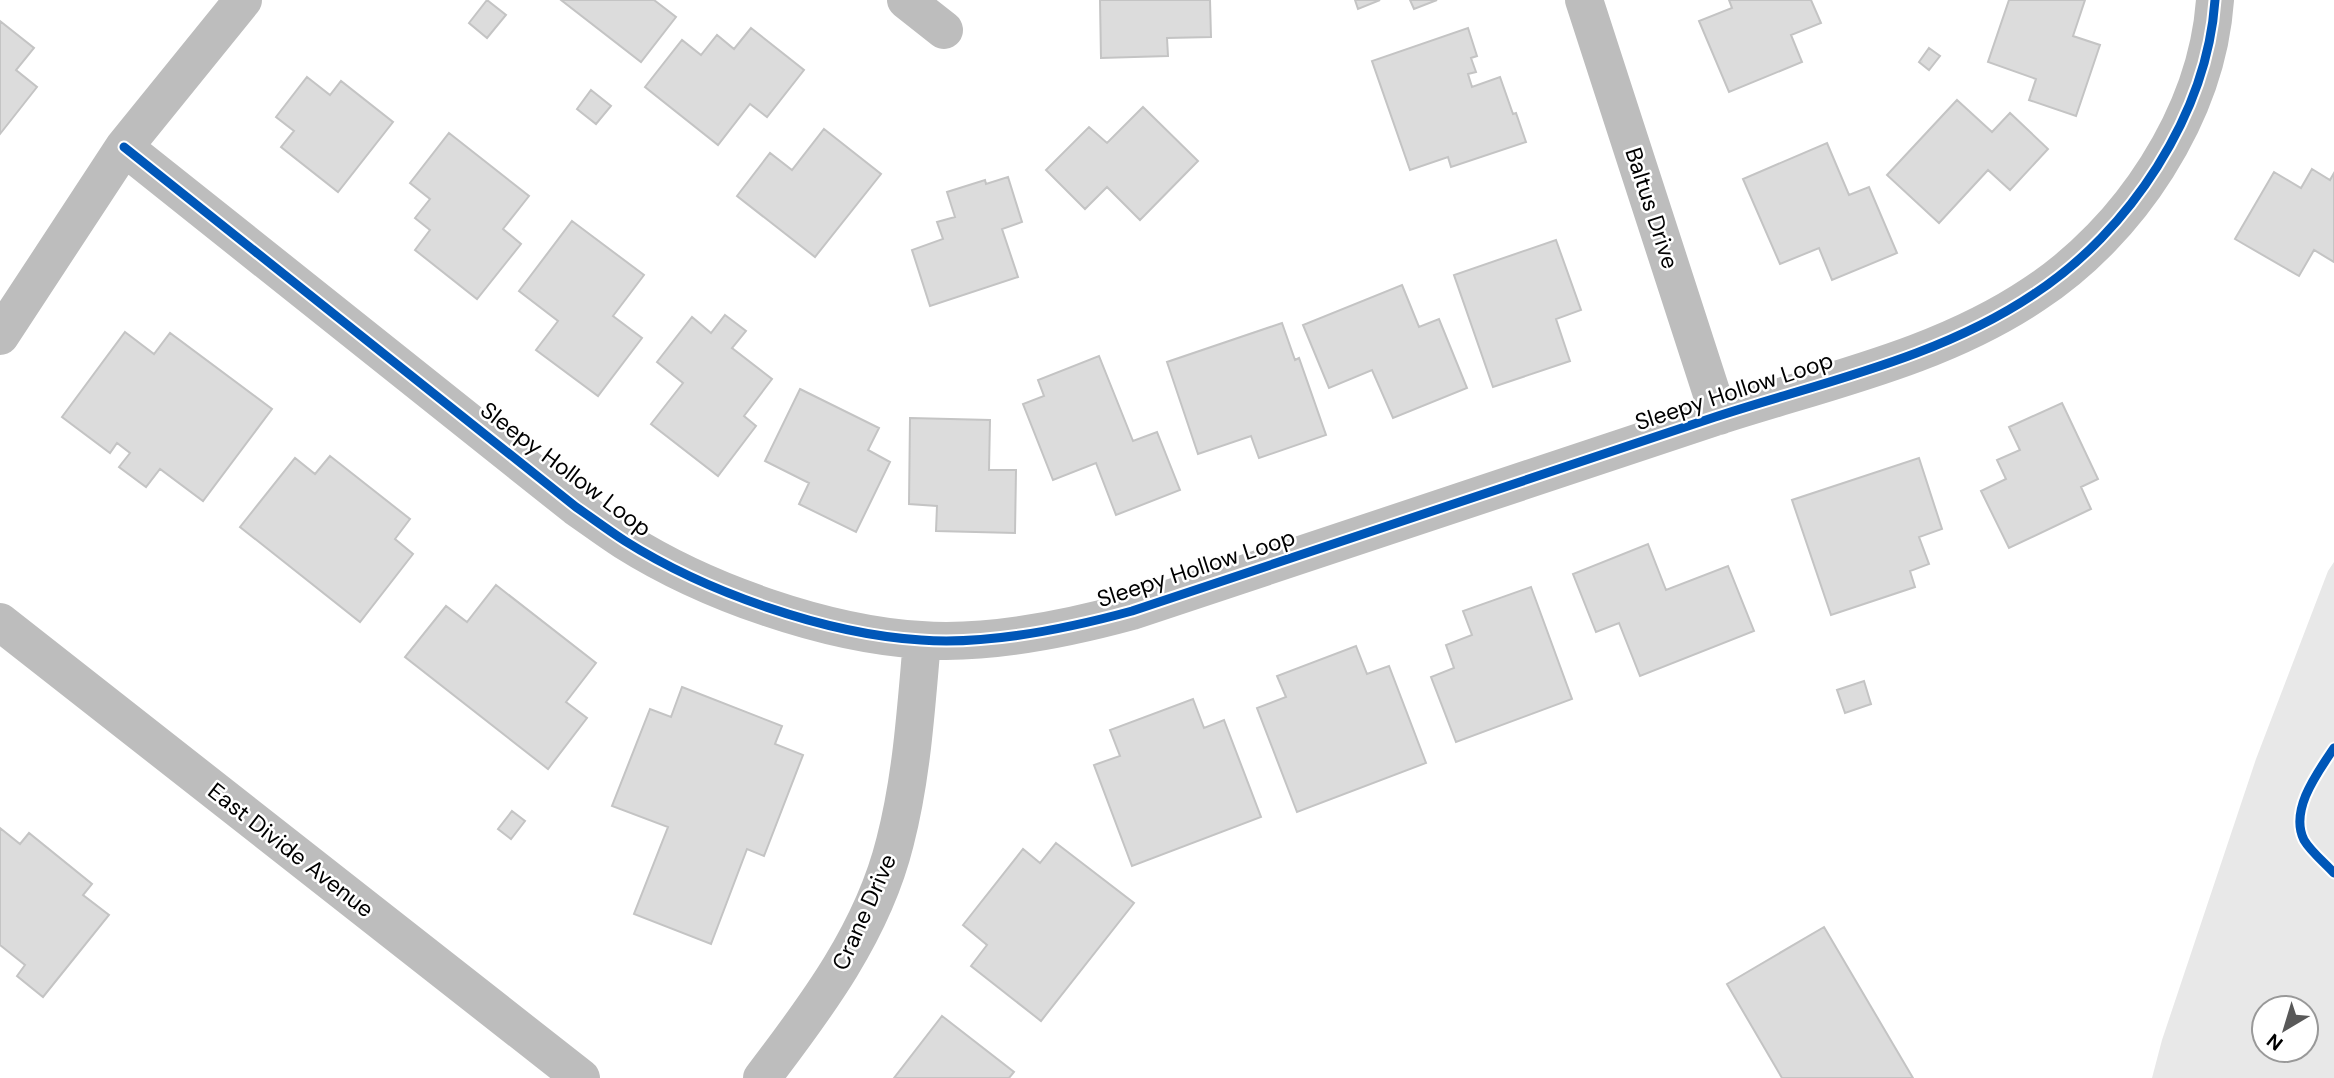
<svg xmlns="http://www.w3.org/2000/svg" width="2334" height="1078" font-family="'DM Sans',sans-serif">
	<rect width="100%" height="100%" fill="#fff"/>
	<path fill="#e8e8e8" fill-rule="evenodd" d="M2334 562V1078H2152L2162 1040 2256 759 2328 571ZM2264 1008H2306V1050H2264Z"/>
	<path fill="#dcdcdc" stroke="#c4c4c4" stroke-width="2" d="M487 0 506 15 487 38 469 23Z
		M561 0H654L676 17 641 62Z
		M1100 0H1210L1211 37 1167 38 1168 56 1101 58Z
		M1355 0H1380L1358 9Z
		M1410 0H1437L1414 9Z
		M1729 0H1811L1821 23 1791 35 1802 62 1729 92 1699 21 1732 8Z
		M2009 0H2085L2073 36 2100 45 2076 116 2029 100 2036 79 1988 62Z
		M0 21 34 48 16 70 37 87 0 134Z
		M751 28 804 70 767 117 750 104 718 145 645 87 682 40 701 55 717 35 734 49Z
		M1468 28 1477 56 1471 58 1476 72 1468 74 1472 87 1500 77 1513 114 1516 113 1526 142 1451 167 1448 157 1410 170 1372 61Z
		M1929 48 1940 56 1929 70 1919 62Z
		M307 77 330 95 341 81 393 122 338 192 281 147 294 131 276 117Z
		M591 90 611 106 596 124 577 109Z
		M1957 100 1992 132 2010 113 2048 149 2010 190 1988 170 1939 223 1887 175Z
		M1143 107 1198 161 1140 220 1107 187 1085 209 1046 170 1089 127 1107 143Z
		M824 129 881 174 815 257 737 196 770 153 792 170Z
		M449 133 529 196 503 229 521 244 477 299 415 250 430 230 415 218 430 199 410 183Z
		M1827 143 1849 195 1869 187 1897 253 1832 280 1819 248 1780 264 1743 179Z
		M2312 169 2330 180 2334 173V262L2314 250 2299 276 2235 239 2274 172 2301 188Z
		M1008 177 1022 222 1002 229 1018 277 930 306 912 250 943 239 937 222 955 217 947 192 985 180 986 184Z
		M572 221 644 275 613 316 642 338 598 396 536 350 558 321 519 291Z
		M1556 240 1581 310 1556 319 1570 361 1493 387 1454 275Z
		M1402 285 1419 327 1439 319 1467 388 1393 418 1372 370 1329 388 1303 325Z
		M725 315 746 331 732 348 772 379 744 416 756 426 718 476 651 424 683 383 657 362 692 317 711 333Z
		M1282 323 1295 360 1299 358 1326 435 1259 458 1251 436 1198 454 1167 362Z
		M125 332 154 354 170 333 272 409 203 501 160 469 146 487 119 467 130 453 117 443 110 453 62 417Z
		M1099 356 1133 441 1157 432 1180 490 1116 515 1096 463 1053 480 1023 404 1044 396 1038 380Z
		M800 389 879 428 868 450 890 462 856 532 799 504 809 483 765 461Z
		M2062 403 2098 479 2081 487 2091 509 2009 548 1981 491 2006 479 1997 460 2020 450 2009 427Z
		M910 418 990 420 989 470H1016L1015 533 936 531 937 506 909 504Z
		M330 456 410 519 395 539 413 554 360 622 240 527 295 458 315 474Z
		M1919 458 1942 529 1919 537 1929 564 1910 571 1915 587 1831 615 1792 500Z
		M1648 544 1666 590 1728 566 1754 631 1640 676 1619 623 1596 632 1573 574Z
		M496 585 596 663 566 702 587 718 548 769 405 657 446 606 467 622Z
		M1531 587 1572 699 1456 742 1431 677 1454 668 1446 645 1472 635 1463 611Z
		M1356 646 1367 674 1389 666 1426 763 1297 812 1257 708 1286 697 1277 676Z
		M1864 681 1871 704 1845 713 1837 690Z
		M682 687 782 726 775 744 803 755 764 856 747 849 711 944 634 914 668 827 612 806 650 709 671 717Z
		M1193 699 1204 728 1224 720 1261 817 1132 866 1094 765 1120 756 1110 730Z
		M512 811 525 821 511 839 498 829Z
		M0 828 20 844 29 833 92 884 83 895 109 915 43 997 17 976 25 965 0 945Z
		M1056 843 1134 903 1041 1021 971 966 987 945 963 925 1023 849 1040 863Z
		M1824 927 1913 1078H1782L1727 984Z
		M942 1016 1014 1072 1009 1078H894Z"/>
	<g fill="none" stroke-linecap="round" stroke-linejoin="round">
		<path stroke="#bdbdbd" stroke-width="38" d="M906 0 944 30
			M1584 0 1719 416
			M124 147 576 507C592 518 608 530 625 541 706 592 825 634 921 640 989 645 1066 629 1132 611 1326 547 1520 482 1715 417 1822 382 1939 358 2034 294 2129 232 2207 115 2215 0
			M0 336 124 147 243 0
			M0 622 581 1078
			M762 1078C817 1006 873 931 895 842 912 776 916 708 922 641"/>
		<g stroke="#fff" stroke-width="13">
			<path id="cycleway" d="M124 147 576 507C592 518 608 530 625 541 706 592 825 634 921 640 989 645 1066 629 1132 611 1326 547 1520 482 1715 417 1822 382 1939 358 2034 294 2129 232 2207 115 2215 0
				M2334 748C2318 772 2289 810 2304 840 2311 852 2325 863 2334 873"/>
		</g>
		<use href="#cycleway" stroke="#0057b8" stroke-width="9"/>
	</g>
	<g text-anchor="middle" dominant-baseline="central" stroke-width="5" stroke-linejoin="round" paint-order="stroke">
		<g font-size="23" fill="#000" stroke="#fff">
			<text transform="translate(1652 208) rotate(72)">Baltus Drive</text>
			<text transform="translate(1734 391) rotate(-18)">Sleepy Hollow Loop</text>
			<text transform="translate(566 469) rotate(37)">Sleepy Hollow Loop</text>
			<text transform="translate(1196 568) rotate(-18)">Sleepy Hollow Loop</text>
			<text transform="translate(291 850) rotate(38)">East Divide Avenue</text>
			<text transform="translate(864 912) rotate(-66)">Crane Drive</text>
		</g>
	</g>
	<g transform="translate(2285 1029) rotate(218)"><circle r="33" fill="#ffffff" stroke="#999999" stroke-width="2"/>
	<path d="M0-5L12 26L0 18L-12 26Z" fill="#595959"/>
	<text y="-10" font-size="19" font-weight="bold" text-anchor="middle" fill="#000000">N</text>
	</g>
</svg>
